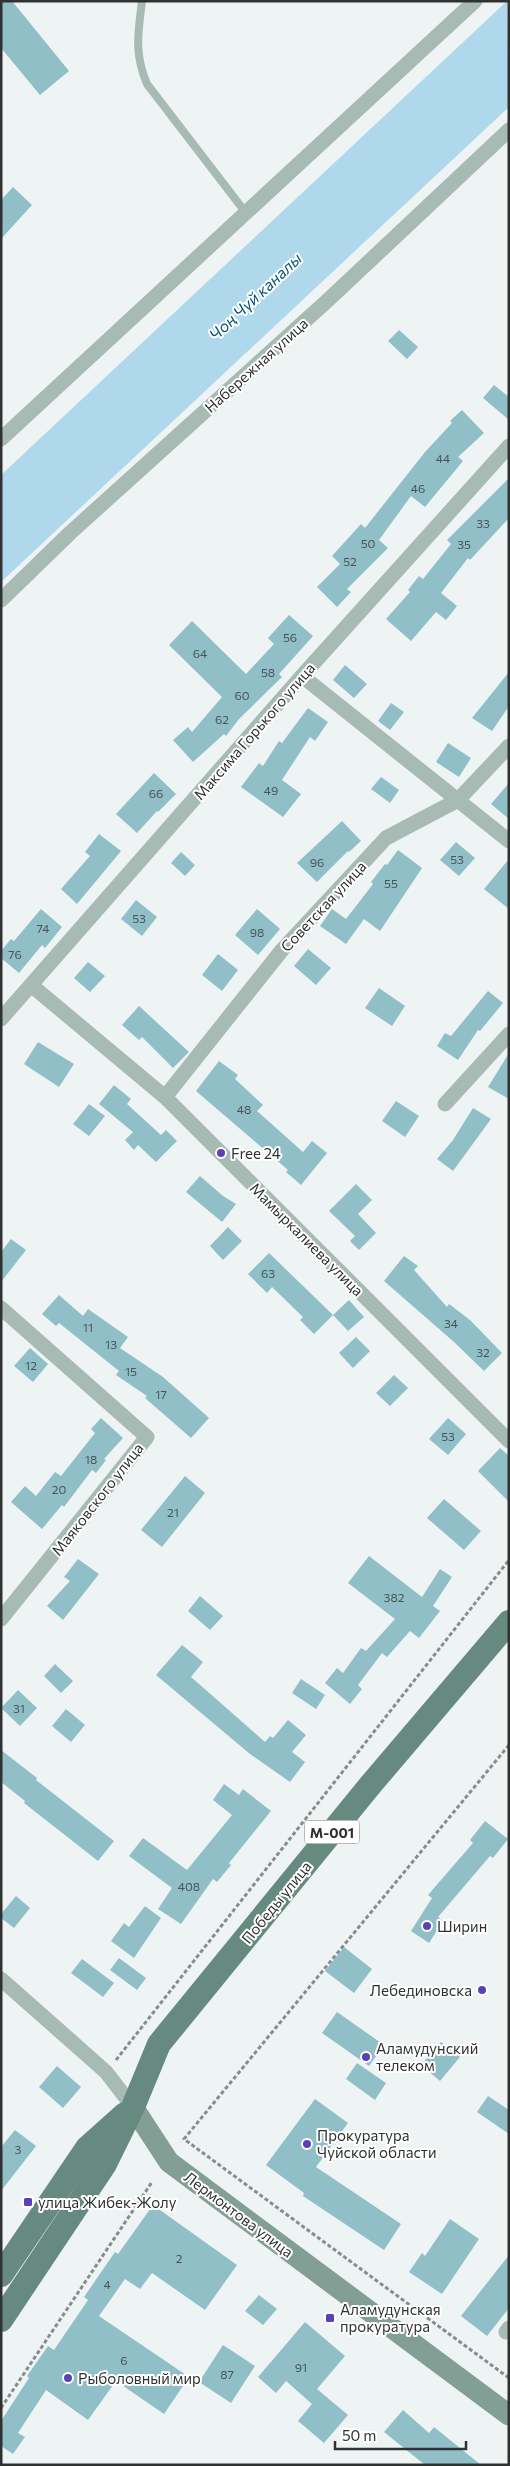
<svg xmlns="http://www.w3.org/2000/svg" width="510" height="2466" font-family="Commissioner,sans-serif">
	<rect width="100%" height="100%" fill="#eef4f4"/>
	<path fill="#b0d8ed" d="M507 1 509 107 1 582V475Z"/>
	<path fill="#90bfc8" d="M1 1H12L69 71 40 95 1 48Z
		M13 187 32 205 1 239V200Z
		M399 330 418 347 407 359 388 341Z
		M494 385 509 397V420L483 398Z
		M462 410 484 433 458 457 463 461 425 507 411 496 379 540 388 548 347 589 351 592 337 607 317 587 340 564 332 556 361 524 365 528 425 452 452 423 450 421Z
		M509 478V518L470 560 468 558 441 593 457 606 446 620 436 612 411 641 386 619 410 592 408 590 419 576 423 579 451 544 447 540Z
		M289 615 313 636 279 674 282 677 239 719 226 736 224 734 193 762 173 740 188 727 192 732 222 697 169 645 192 621 246 674 274 644 268 638Z
		M345 665 367 684 354 698 333 680Z
		M509 672V706L492 731 472 718Z
		M391 703 404 712 390 730 378 721Z
		M308 708 328 722 315 741 310 737 282 780 301 794 283 817 241 787 259 763 263 766 279 741 282 743Z
		M448 743 471 758 459 777 436 762Z
		M154 773 176 794 158 812 157 811 137 833 116 814Z
		M381 777 399 790 390 803 371 789Z
		M509 783V819L491 804Z
		M342 821 361 841 349 852 348 851 317 882 297 863Z
		M99 834 121 851 77 904 61 889 90 856 85 852Z
		M456 842 475 858 459 876 440 860Z
		M398 850 422 868 380 931 364 919 346 944 320 926 332 909 346 919 373 884 371 882 385 864 387 865Z
		M181 852 195 865 185 876 171 863Z
		M509 859V909L484 889Z
		M136 900 157 917 142 936 121 919Z
		M41 909 62 927 45 948 42 945 19 973 1 958V951L11 939 14 941Z
		M257 909 280 929 258 955 235 935Z
		M308 949 331 968 316 985 294 966Z
		M218 954 238 970 222 991 202 975Z
		M88 962 105 976 90 992 74 978Z
		M379 988 405 1006 392 1026 365 1008Z
		M488 991 503 1003 480 1031 478 1030 458 1060 437 1046 445 1033 451 1036Z
		M139 1006 189 1052 173 1068 142 1037 139 1040 122 1025Z
		M38 1042 74 1064 59 1087 24 1064Z
		M509 1053V1099L488 1087Z
		M219 1061 238 1075 235 1079 263 1105 257 1111 303 1152 312 1141 327 1153 301 1185 286 1172 288 1170 196 1091Z
		M114 1085 131 1099 127 1104 161 1135 166 1130 177 1141 156 1162 138 1145 134 1150 125 1140 133 1132 99 1104Z
		M396 1101 419 1116 405 1137 382 1121Z
		M89 1104 105 1116 89 1136 73 1124Z
		M473 1108 491 1119 453 1171 437 1159 453 1140Z
		M200 1176 223 1196 236 1204 222 1222 186 1192Z
		M356 1184 372 1200 358 1214 376 1233 359 1250 350 1241 355 1236 329 1211Z
		M228 1227 242 1241 223 1260 210 1246Z
		M11 1239 26 1250 1 1282V1252Z
		M269 1253 333 1315 314 1334 300 1320 303 1317 272 1287 267 1293 248 1274Z
		M404 1256 418 1266 414 1270 447 1307 449 1304 470 1320 502 1353 484 1371 454 1342 384 1281Z
		M59 1295 83 1316 88 1309 128 1337 120 1348 163 1377 209 1418 191 1438 145 1398 147 1396 116 1375 119 1371 59 1323 56 1326 42 1314Z
		M349 1300 364 1317 348 1331 333 1315Z
		M356 1337 370 1351 353 1368 339 1353Z
		M30 1348 48 1364 33 1382 14 1366Z
		M394 1375 408 1388 390 1406 376 1393Z
		M101 1418 123 1438 104 1459 106 1460 96 1473 92 1470 64 1507 62 1505 42 1529 11 1502 25 1486 36 1496 55 1472 61 1476 95 1433 91 1429Z
		M448 1418 466 1434 448 1455 429 1439Z
		M500 1448 509 1456V1502L478 1471Z
		M185 1476 205 1493 162 1547 141 1530Z
		M444 1499 481 1531 464 1550 427 1518Z
		M369 1556 422 1597 440 1569 452 1577 433 1606 440 1611 419 1638 410 1631 387 1657 382 1653 358 1685 362 1689 350 1704 325 1683 337 1668 343 1673 361 1648 366 1651 395 1619 348 1583Z
		M78 1559 99 1574 63 1620 47 1606 70 1581 64 1577Z
		M200 1596 223 1616 210 1630 188 1611Z
		M182 1645 203 1662 191 1677 265 1742 270 1736 273 1738 288 1720 306 1735 292 1752 305 1762 290 1782 250 1754 156 1675Z
		M55 1664 73 1681 61 1693 44 1676Z
		M301 1679 325 1695 316 1709 292 1693Z
		M18 1690 37 1708 20 1726 1 1708Z
		M66 1709 85 1725 71 1742 52 1726Z
		M1 1750 37 1778 36 1780 114 1841 98 1861 24 1803 25 1801 1 1782Z
		M224 1784 239 1795 243 1789 271 1811 229 1863 231 1865 217 1882 213 1879 181 1924 158 1909 172 1888 129 1856 143 1838 187 1870 232 1815 213 1800Z
		M485 1821 508 1839 493 1858 490 1856 438 1917 443 1921 429 1943 411 1931 432 1898 428 1895 473 1843 470 1840Z
		M16 1896 30 1908 14 1928 1 1918V1914Z
		M145 1906 161 1918 134 1958 111 1941 124 1923 129 1927Z
		M344 1947 372 1969 354 1993 325 1971Z
		M119 1958 146 1978 137 1990 110 1970Z
		M82 1959 114 1983 103 1997 71 1973Z
		M337 2012 384 2045 369 2066 322 2033Z
		M441 2042 460 2057 440 2081 421 2065Z
		M357 2063 386 2083 375 2100 346 2079Z
		M57 2066 81 2087 63 2108 39 2087Z
		M488 2096 509 2110V2134L477 2112Z
		M315 2099 348 2123 316 2167 401 2224 384 2250 303 2196 304 2193 266 2165Z
		M15 2130 36 2146 1 2191V2147Z
		M153 2205 237 2265 205 2310 152 2273 140 2289 125 2279 99 2316 189 2377 164 2414 116 2381 88 2420 46 2390 18 2433 25 2437 13 2454 1 2446V2421L29 2378 27 2376 48 2346 54 2350 88 2300 84 2297 115 2252 118 2254Z
		M450 2219 479 2239 442 2294 409 2272 422 2253 425 2256Z
		M509 2255V2308L487 2336 461 2316Z
		M259 2295 277 2309 263 2325 245 2311Z
		M305 2322 345 2356 317 2389 348 2415 324 2443 298 2421 312 2404 286 2381 276 2393 258 2377Z
		M223 2345 255 2366 231 2403 199 2382Z
		M403 2410 429 2433 434 2427 481 2465H425L384 2432Z"/>
	<g fill="none" stroke-linecap="round" stroke-linejoin="round">
		<path stroke="#888c8c" stroke-width="3" stroke-dasharray="4 2.5" stroke-linecap="butt" d="M509 1745 184 2139 509 2378
			M116 2060 509 1560
			M1 2408 152 2182"/>
		<path stroke="#a7bab4" stroke-width="8" d="M142 1C138 34 134 53 147 84L246 213"/>
		<path stroke="#a7bab4" stroke-width="15" d="M1 439 475 1
			M1 600 70 533 327 301 509 130
			M302 676 509 841
			M31 985 165 1097 509 1441
			M1 1019 302 676 509 446
			M165 1097 282 950 386 838 458 800 509 746
			M445 1104 509 1034
			M1 1308 147 1437 1 1619
			M1 1979 106 2072 133 2107
			M506 2332 509 2328"/>
		<path stroke="#829e95" stroke-width="21" d="M133 2107 169 2162 509 2415"/>
		<path stroke="#668a7f" stroke-width="24" d="M1 2275 87 2148 125 2114
			M1 2320 105 2164 133 2107 159 2044 372 1783 509 1622"/>
	</g>
	<g fill="#5c40b8" stroke="#fff" stroke-width="2">
		<circle cx="221" cy="1153" r="5"/>
		<circle cx="427" cy="1926" r="5"/>
		<circle cx="482" cy="1990" r="5"/>
		<circle cx="366" cy="2057" r="5"/>
		<circle cx="307" cy="2144" r="5"/>
		<rect x="23" y="2197" width="10" height="10" rx="2.5"/>
		<rect x="325" y="2313" width="10" height="10" rx="2.5"/>
		<circle cx="68" cy="2378" r="5"/>
	</g>
	<g text-anchor="middle" dominant-baseline="central" stroke-width="4" stroke-linejoin="round" paint-order="stroke">
		<g font-size="12" fill="#485558">
			<text x="443" y="458">44</text>
			<text x="418" y="488">46</text>
			<text x="483" y="523">33</text>
			<text x="368" y="543">50</text>
			<text x="464" y="544">35</text>
			<text x="350" y="561">52</text>
			<text x="290" y="637">56</text>
			<text x="200" y="653">64</text>
			<text x="268" y="672">58</text>
			<text x="242" y="695">60</text>
			<text x="222" y="719">62</text>
			<text x="271" y="790">49</text>
			<text x="156" y="793">66</text>
			<text x="457" y="859">53</text>
			<text x="317" y="862">96</text>
			<text x="391" y="883">55</text>
			<text x="139" y="918">53</text>
			<text x="43" y="928">74</text>
			<text x="257" y="932">98</text>
			<text x="15" y="954">76</text>
			<text x="244" y="1109">48</text>
			<text x="268" y="1273">63</text>
			<text x="451" y="1323">34</text>
			<text x="88" y="1327">11</text>
			<text x="111" y="1344">13</text>
			<text x="483" y="1352">32</text>
			<text x="31" y="1365">12</text>
			<text x="131" y="1371">15</text>
			<text x="161" y="1394">17</text>
			<text x="448" y="1436">53</text>
			<text x="91" y="1459">18</text>
			<text x="59" y="1489">20</text>
			<text x="173" y="1512">21</text>
			<text x="394" y="1597">382</text>
			<text x="19" y="1708">31</text>
			<text x="189" y="1886">408</text>
			<text x="18" y="2149">3</text>
			<text x="179" y="2258">2</text>
			<text x="107" y="2284">4</text>
			<text x="124" y="2360">6</text>
			<text x="301" y="2367">91</text>
			<text x="227" y="2374">87</text>
		</g>
		<rect fill="#fff" stroke="#6e7070" stroke-width="1" x="304.5" y="1820.5" width="55" height="23" rx="4"/>
		<g font-size="14" font-weight="bold" fill="#303232">
			<text x="332" y="1832">М-001</text>
		</g>
		<g font-size="15" fill="#303232" stroke="#fff">
			<text transform="translate(256 365) rotate(-42)">Набережная улица</text>
			<text transform="translate(254 731) rotate(-49)">Максима Горького улица</text>
			<text transform="translate(323 906) rotate(-47)">Советская улица</text>
			<text transform="translate(307 1239) rotate(45)">Мамыркалиева улица</text>
			<text transform="translate(97 1499) rotate(-52)">Маяковского улица</text>
			<text transform="translate(276 1902) rotate(-51)">Победы улица</text>
			<text transform="translate(239 2214) rotate(37)">Лермонтова улица</text>
		</g>
		<g font-size="15" fill="#303232" stroke="#fff" text-anchor="start">
			<text x="231" y="1153">Free 24</text>
			<text x="437" y="1926">Ширин</text>
			<text x="472" y="1990" text-anchor="end">Лебединовска</text>
			<text x="376" y="2048">Аламудунский<tspan x="376" dy="17">телеком</tspan></text>
			<text x="317" y="2135">Прокуратура<tspan x="317" dy="17">Чуйской области</tspan></text>
			<text x="38" y="2202">улица Жибек-Жолу</text>
			<text x="340" y="2309">Аламудунская<tspan x="340" dy="17">прокуратура</tspan></text>
			<text x="78" y="2378">Рыболовный мир</text>
		</g>
		<g font-size="16" font-style="italic" fill="#085471" stroke="#fff">
			<text transform="translate(255 296) rotate(-43)">Чоң Чүй каналы</text>
		</g>
	</g>
	<rect width="510" height="2466" fill="none" stroke="#303232" stroke-width="5"/>
	<path d="M335 2441v8h131v-8" fill="none" stroke="#303232" stroke-width="2.5"/>
	<text x="342" y="2441" font-size="15" fill="#303232" stroke="#ffffff" stroke-width="4" paint-order="stroke">50 m</text>
</svg>
